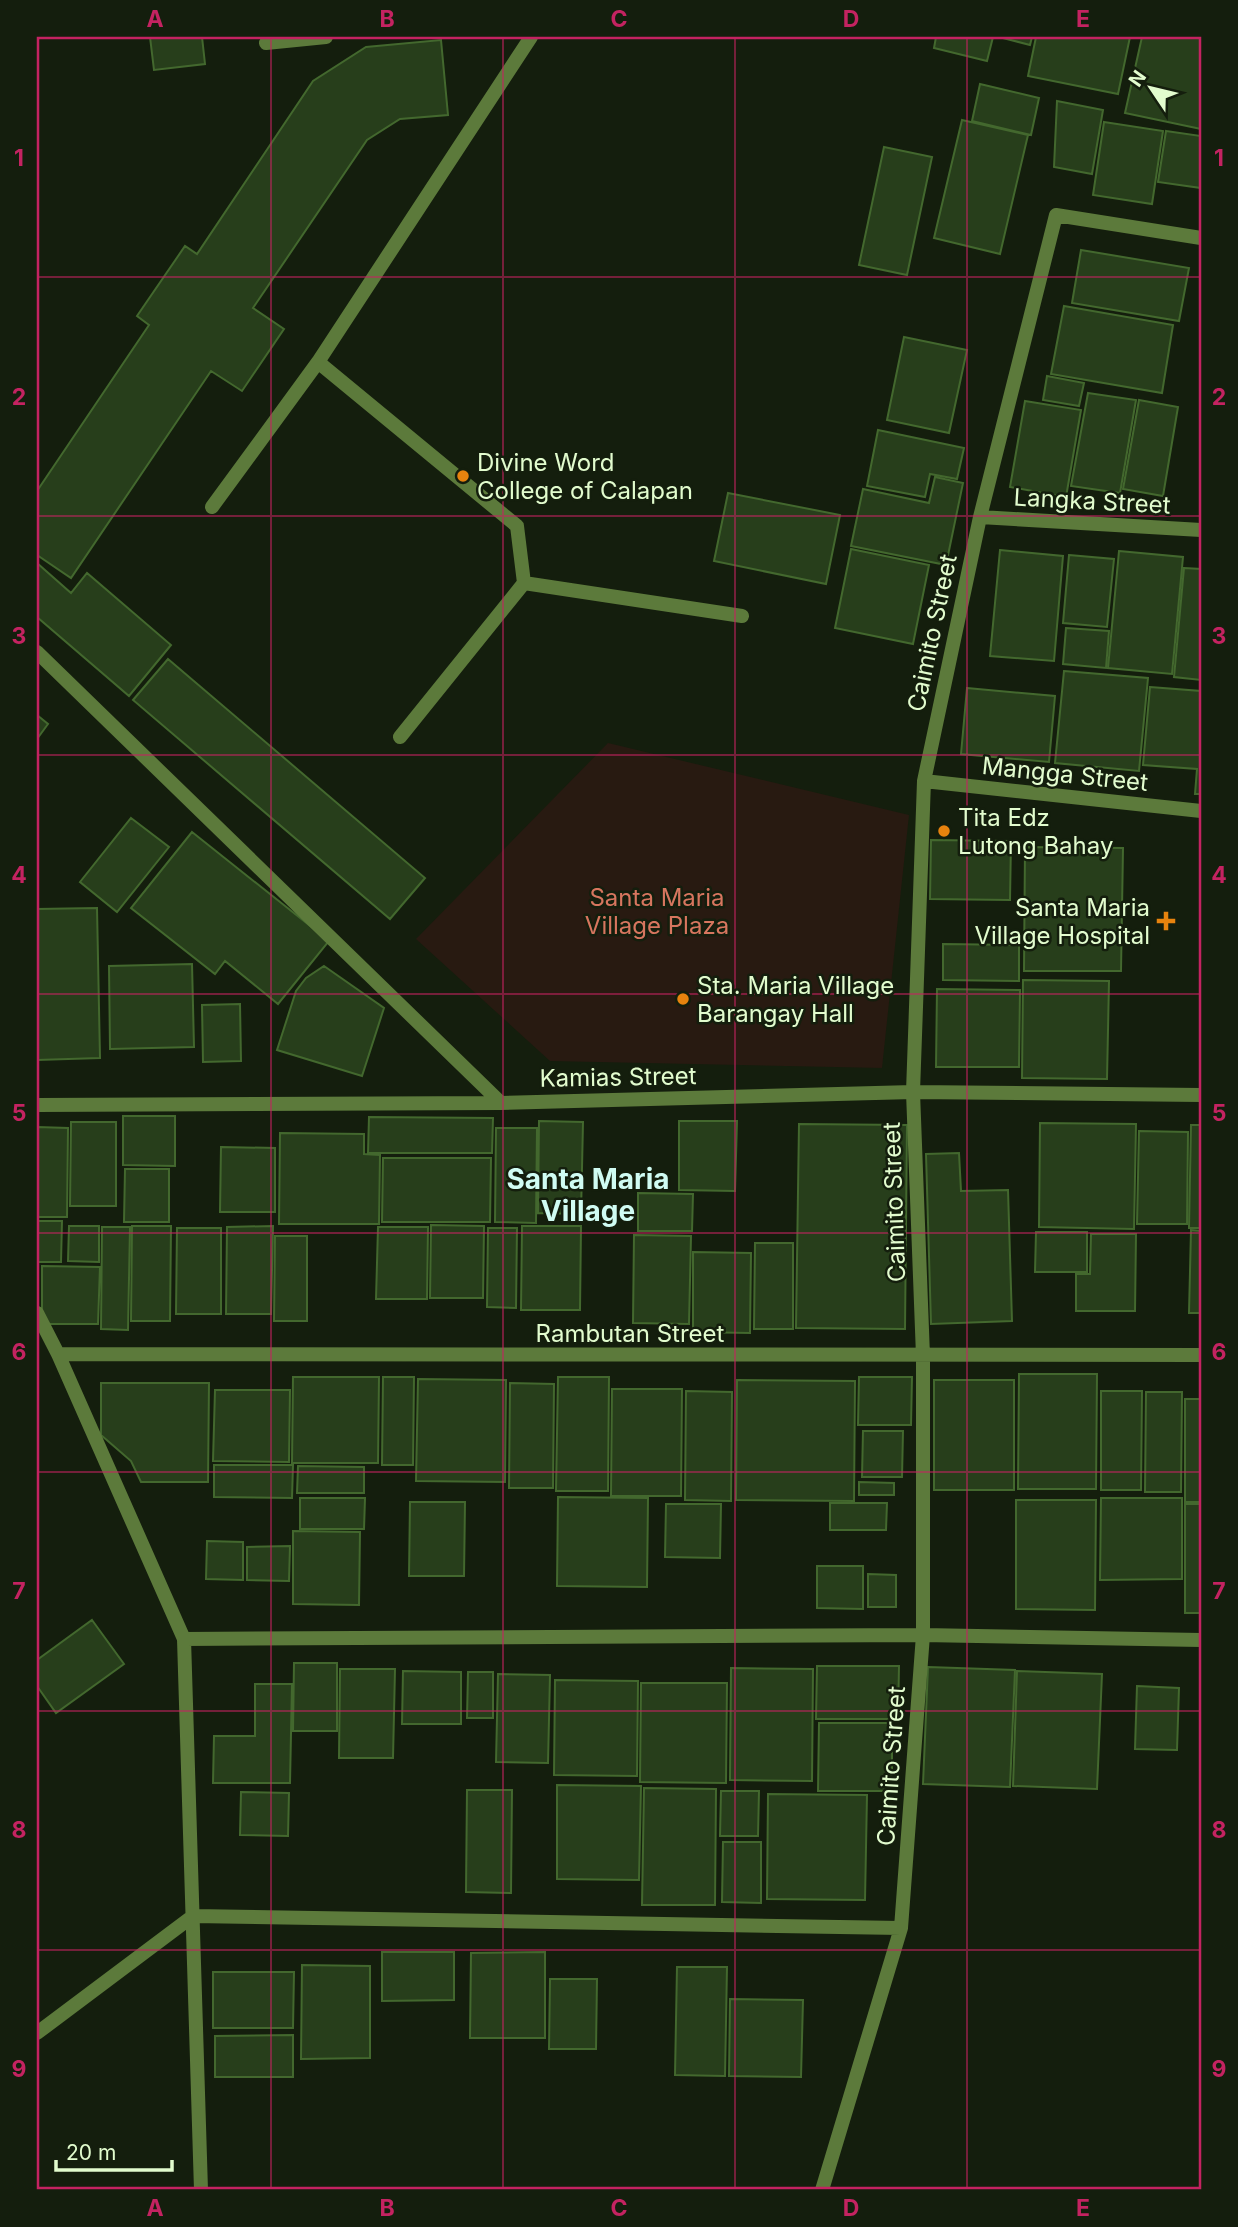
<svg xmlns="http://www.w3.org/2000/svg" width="1238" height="2227" font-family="Inter,sans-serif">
	<rect width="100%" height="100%" fill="#141e0d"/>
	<path fill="#281a11" d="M608 743 909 815 882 1068 550 1061 416 939Z"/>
	<path fill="#273e1b" stroke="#43682e" stroke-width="2" d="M150 37H202L205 64 154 70Z
		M936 37H993L987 61 934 48Z
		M999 37H1032L1030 45Z
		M1036 37H1130L1118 94 1028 76Z
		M1142 37H1201V129L1125 113Z
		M441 40 448 115 400 119 367 140 253 308 284 329 242 391 211 371 71 578 37 555V491L149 325 137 316 185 246 197 254 313 81 366 47Z
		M980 84 1039 98 1031 135 972 121Z
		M1057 101 1103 110 1092 174 1054 167Z
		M962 120 1028 135 1000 254 934 238Z
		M1104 122 1163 131 1152 204 1093 195Z
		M1166 131 1201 136V188L1158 182Z
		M884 147 932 157 907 275 859 265Z
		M1081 250 1189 268 1179 321 1072 303Z
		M1064 306 1173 325 1162 393 1051 374Z
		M904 337 967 350 949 433 887 420Z
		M1047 376 1084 383 1079 406 1043 400Z
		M1088 393 1136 400 1120 493 1071 486Z
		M1139 400 1178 407 1163 496 1123 489Z
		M1025 401 1081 410 1066 497 1010 487Z
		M878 430 964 448 957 479 930 474 925 497 867 486Z
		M935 477 963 483 946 565 851 546 863 489 929 503Z
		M728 493 840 515 826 584 714 561Z
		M851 549 929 565 913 644 835 628Z
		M1000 550 1063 556 1054 661 990 656Z
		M1119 551 1183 557 1172 674 1108 668Z
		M1069 555 1114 559 1107 627 1063 623Z
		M37 563 71 593 87 573 171 645 129 696 37 617Z
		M1184 568 1201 569V680L1174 677Z
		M1066 628 1109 631 1106 668 1063 664Z
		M168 659 425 878 390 919 133 700Z
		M1064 671 1148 678 1139 771 1055 763Z
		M1150 687 1201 691V794H1195L1197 769 1143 765Z
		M967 688 1055 696 1049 762 961 754Z
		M37 715 48 724 37 739Z
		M131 818 169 847 117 912 80 882Z
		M192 832 329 941 278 1004 225 961 215 974 131 908Z
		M931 840 1011 841 1010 900 930 899Z
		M1025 847 1123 848 1121 971H1024Z
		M97 908 100 1058 37 1060V909Z
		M943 944 1019 945V981L943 980Z
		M192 964 194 1047 110 1049 109 966Z
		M324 966 384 1008 362 1076 277 1050 296 991 306 978Z
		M1023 980 1109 981 1107 1079 1022 1078Z
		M937 989 1020 990 1019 1067H936Z
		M240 1004 241 1061 203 1062 202 1005Z
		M123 1116H175V1166L123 1165Z
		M369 1117 493 1118 492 1153H368Z
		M539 1121 583 1122 581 1214 538 1213Z
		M679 1121H737L735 1191 679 1190Z
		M71 1122H116V1206H70Z
		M1040 1123 1136 1124 1134 1229 1039 1227Z
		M799 1124 907 1125 905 1329 796 1328Z
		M1191 1125H1201V1228H1189Z
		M37 1127 68 1128 67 1217H37Z
		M496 1128H537L536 1223 495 1222Z
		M1139 1131 1188 1132 1187 1224H1137Z
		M280 1133 364 1134V1154L380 1155 379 1224H279Z
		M221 1147 275 1148V1212H220Z
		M959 1153 961 1191 1008 1190 1012 1321 931 1324 926 1154Z
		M383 1158H491L490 1222H382Z
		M125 1169H169V1222H124Z
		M638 1193 693 1194 692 1231H638Z
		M37 1221H62L61 1262H37Z
		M431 1225 484 1226 483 1298H430Z
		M69 1226H99V1262L68 1261Z
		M132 1226H171L170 1321H131Z
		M273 1226 271 1314H226L227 1227Z
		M522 1226H581L580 1310H521Z
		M102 1227H130L128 1330 101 1329Z
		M378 1227H428L427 1299H376Z
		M177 1228H221V1314H176Z
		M488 1228H517L516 1308 487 1307Z
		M1191 1230 1201 1231V1313H1189Z
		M1036 1232H1087V1272H1035Z
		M1091 1234H1136L1135 1311H1076V1274H1090Z
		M634 1235 691 1236 689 1324 633 1323Z
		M275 1236H307V1321H274Z
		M755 1243H793V1329H754Z
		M693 1252 751 1253 750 1333 693 1332Z
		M42 1266 100 1267 98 1324H42Z
		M1019 1374H1097L1096 1489H1018Z
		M293 1377H379L378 1463H292Z
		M383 1377H414L413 1465H382Z
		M558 1377H609L608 1491H556Z
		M859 1377H912L911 1425H858Z
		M418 1379 506 1380 505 1482 416 1481Z
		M737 1380 855 1381 854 1501 736 1500Z
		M934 1380H1014V1490H934Z
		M101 1383H209L208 1482H141L131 1461 101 1435Z
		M510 1383 554 1384 553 1488H509Z
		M612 1389H682L681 1496H611Z
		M215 1390H290L289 1462 213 1461Z
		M686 1391 732 1392 731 1501 685 1500Z
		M1101 1391H1142L1141 1490H1101Z
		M1146 1392H1182L1181 1492H1145Z
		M1185 1399H1201V1502H1185Z
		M863 1431H903L902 1477H862Z
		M214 1465H293L292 1498 214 1497Z
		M298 1466 364 1467V1493H297Z
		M859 1482 894 1483V1495H859Z
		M558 1497 648 1498 647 1587 557 1586Z
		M300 1498H365L364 1529H300Z
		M1101 1498H1182V1579L1100 1580Z
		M1016 1500H1096L1095 1610 1016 1609Z
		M410 1502H465L464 1576H409Z
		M830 1503H887L886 1530H830Z
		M666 1504H721L720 1558 665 1557Z
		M1185 1504H1201V1613H1185Z
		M293 1531 360 1532 359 1605 293 1604Z
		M207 1541 243 1542V1580L206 1579Z
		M290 1546 289 1581 247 1580V1547Z
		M817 1566H863V1609L817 1608Z
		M868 1574 896 1575V1607H868Z
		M92 1620 124 1664 56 1713 37 1686V1660Z
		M294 1663H337V1731H293Z
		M817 1666H899L898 1719H816Z
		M928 1667 1015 1670 1010 1787 923 1784Z
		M731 1668 813 1669 812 1781 730 1780Z
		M340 1669H395L393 1758H339Z
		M403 1671 461 1672V1724H402Z
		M1017 1671 1102 1674 1097 1789 1013 1786Z
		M468 1672H493V1718H467Z
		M498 1674 550 1675 548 1763 496 1762Z
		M555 1680 638 1681 637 1776 554 1775Z
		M641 1683H727L726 1783 640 1782Z
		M255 1684H292L290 1783H213L214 1736H255Z
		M1137 1686 1179 1688 1177 1750 1135 1749Z
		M819 1723H892V1791H818Z
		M557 1785 641 1786 639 1880 557 1879Z
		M644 1788 716 1789 715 1905H642Z
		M467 1790H512L511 1893 466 1892Z
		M721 1791H759L758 1836H720Z
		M241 1792 289 1793 288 1836 240 1835Z
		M768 1794 867 1795 865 1900 767 1899Z
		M723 1842H761V1903L722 1902Z
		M382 1952H454V2000L382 2001Z
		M545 1952V2038H470L471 1953Z
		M302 1965 370 1966V2058L301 2059Z
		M677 1967H727L725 2076 675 2075Z
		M213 1972H294L293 2028H213Z
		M550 1979H597L596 2049H549Z
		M730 1999 803 2000 801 2077 729 2076Z
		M293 2035V2077H215V2036Z"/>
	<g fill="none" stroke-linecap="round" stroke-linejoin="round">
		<path stroke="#5c7a3b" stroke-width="14" d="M266 43 326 37
			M318 362 517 526 524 583 400 737
			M212 507 318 362 531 37
			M524 583 742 616"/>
		<path stroke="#5c7a3b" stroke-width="14" d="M980 517 1201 530
			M37 652 501 1103
			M924 781 1201 811
			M37 1105 501 1103 913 1092 1201 1095
			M37 1313 58 1354 184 1639 201 2190
			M58 1354 1201 1355
			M184 1639 923 1635 1201 1640
			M37 2033 193 1916 901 1928
			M822 2190 901 1928 923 1635V1356L913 1092 924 781 980 517 1056 215 1201 238"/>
	</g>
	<path fill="none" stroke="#c42361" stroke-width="2" stroke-opacity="0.55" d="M271 37V2190M503 37V2190M735 37V2190M967 37V2190M37 277H1201M37 516H1201M37 755H1201M37 994H1201M37 1233H1201M37 1472H1201M37 1711H1201M37 1950H1201"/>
	<g fill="#e7830e" stroke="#141e0d" stroke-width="2.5">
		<circle cx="463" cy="476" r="7"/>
		<circle cx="944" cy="831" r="7"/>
		<path d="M1162.5 910.5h7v7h7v7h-7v7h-7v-7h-7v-7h7z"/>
		<circle cx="683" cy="999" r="7"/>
	</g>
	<g text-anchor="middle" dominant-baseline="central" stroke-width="5" stroke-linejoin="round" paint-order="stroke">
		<g font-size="24" fill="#e2fcce" stroke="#141e0d" text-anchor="start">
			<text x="477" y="462">Divine Word<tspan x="477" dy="28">College of Calapan</tspan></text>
			<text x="958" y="817">Tita Edz<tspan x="958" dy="28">Lutong Bahay</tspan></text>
			<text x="1150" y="907" text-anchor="end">Santa Maria<tspan x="1150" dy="28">Village Hospital</tspan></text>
			<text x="697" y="985">Sta. Maria Village<tspan x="697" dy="28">Barangay Hall</tspan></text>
		</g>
		<g font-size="24" fill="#e2fcce" stroke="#141e0d">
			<text transform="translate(1092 501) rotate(3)">Langka Street</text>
			<text transform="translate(932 633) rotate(-78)">Caimito Street</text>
			<text transform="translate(1065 774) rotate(6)">Mangga Street</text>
			<text transform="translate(618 1077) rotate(-1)">Kamias Street</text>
			<text transform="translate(894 1202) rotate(-92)">Caimito Street</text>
			<text x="630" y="1333">Rambutan Street</text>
			<text transform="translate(891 1766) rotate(-86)">Caimito Street</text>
		</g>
		<g font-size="24" fill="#d7765f" stroke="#141e0d">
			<text x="657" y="897">Santa Maria<tspan x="657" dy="28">Village Plaza</tspan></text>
		</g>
		<g font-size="28" font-weight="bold" fill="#d0fcf3" stroke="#141e0d">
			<text x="588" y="1179">Santa Maria<tspan x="588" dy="32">Village</tspan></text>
		</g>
	</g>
	<rect width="1238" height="2227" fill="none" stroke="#141e0d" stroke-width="77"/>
	<g transform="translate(1151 88) rotate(305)" stroke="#141e0d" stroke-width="5" paint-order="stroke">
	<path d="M0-5L12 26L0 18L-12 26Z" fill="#e2fcce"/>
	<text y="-10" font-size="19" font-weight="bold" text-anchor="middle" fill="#e2fcce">N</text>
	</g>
	<path d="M56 2160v10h116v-10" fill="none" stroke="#e2fcce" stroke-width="3.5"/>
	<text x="66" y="2160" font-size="21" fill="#e2fcce" stroke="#141e0d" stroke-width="5" paint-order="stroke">20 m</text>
	<rect x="38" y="38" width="1162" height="2150" fill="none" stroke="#c42361" stroke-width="2.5"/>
	<g font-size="23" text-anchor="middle" font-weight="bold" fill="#c42361">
		<text x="155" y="27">A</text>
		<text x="387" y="27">B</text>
		<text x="619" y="27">C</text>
		<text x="851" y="27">D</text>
		<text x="1083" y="27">E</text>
		<text x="19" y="166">1</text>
		<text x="1219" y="166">1</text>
		<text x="19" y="405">2</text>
		<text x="1219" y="405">2</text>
		<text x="19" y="644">3</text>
		<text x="1219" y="644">3</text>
		<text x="19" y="883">4</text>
		<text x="1219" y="883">4</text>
		<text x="19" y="1121">5</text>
		<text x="1219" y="1121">5</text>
		<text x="19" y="1360">6</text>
		<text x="1219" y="1360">6</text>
		<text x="19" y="1599">7</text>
		<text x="1219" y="1599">7</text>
		<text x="19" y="1838">8</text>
		<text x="1219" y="1838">8</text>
		<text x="19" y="2077">9</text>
		<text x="1219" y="2077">9</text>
		<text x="155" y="2216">A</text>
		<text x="387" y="2216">B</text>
		<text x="619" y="2216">C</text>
		<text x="851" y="2216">D</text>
		<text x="1083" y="2216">E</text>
	</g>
</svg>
